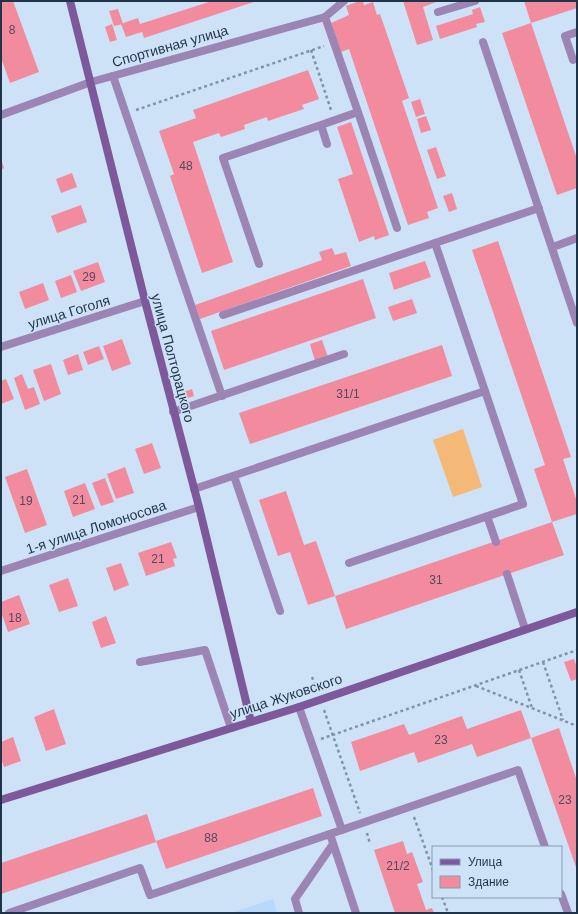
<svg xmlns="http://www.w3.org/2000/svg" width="578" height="914" font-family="Helvetica,sans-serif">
	<rect width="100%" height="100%" fill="#cde2f7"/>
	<path fill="#b6d9fc" d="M273 899 277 913H231Z"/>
	<path fill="#f4b976" d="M463 429 482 487 453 497 433 440Z"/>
	<path fill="#f28b9e" d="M1 1H13L39 72 10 83 1 58Z
		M212 1H257L144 38 142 32 126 37 121 24 129 21 138 18 140 24Z
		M360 1H363L364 5 373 2 377 15 380 14 409 98 402 101 438 208 427 212 429 218 408 225 349 49 341 52 331 23 349 15 346 6Z
		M403 1H439L423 7 433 40 417 45Z
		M524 1H577V8L531 23Z
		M480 7 485 22 476 24 477 27 440 39 436 26 473 14 472 10Z
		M118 9 123 24 114 26 109 11Z
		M531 23 577 159V188L557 195 502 33Z
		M112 24 117 40 110 42 105 27Z
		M308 70 319 99 302 105 304 109 268 121 267 117 244 125 245 129 221 137 219 133 193 142 233 262 202 273 170 176 174 174 159 131 196 118 193 110Z
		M420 99 425 114 416 117 411 102Z
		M426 116 431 130 421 133 417 119Z
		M351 122 389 235 375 240 374 236 359 242 338 179 353 174 337 127Z
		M436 147 446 176 437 179 427 150Z
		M1 159 4 168 1 170Z
		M72 173 77 187 61 193 56 179Z
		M452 193 457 209 449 212 443 196Z
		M81 205 87 222 57 233 51 216Z
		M498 241 571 457 563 459 577 502V514L552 522 534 469 545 465 472 250Z
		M332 248 335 255 346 252 351 266 200 319 195 305 322 260 319 252Z
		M425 261 431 277 394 290 389 273Z
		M98 262 105 282 81 291 73 271Z
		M71 275 77 292 61 298 55 281Z
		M363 279 376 318 224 370 211 331Z
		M43 283 49 300 25 309 19 292Z
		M412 299 417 313 393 321 388 307Z
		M122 339 131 364 112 371 103 346Z
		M322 340 328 357 315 361 310 344Z
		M442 345 452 376 250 444 239 413Z
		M99 346 104 359 88 365 83 352Z
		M78 354 83 370 68 375 63 360Z
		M51 364 61 394 44 401 33 370Z
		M22 374 28 389 34 387 40 404 25 410 14 378Z
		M6 379 14 399 1 404V381Z
		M192 389 194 396 182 400 180 393Z
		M152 443 161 468 144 474 135 449Z
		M125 467 134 493 116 499 107 474Z
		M27 469 47 525 25 533 5 477Z
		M105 478 114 502 101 506 92 483Z
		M85 483 95 509 73 517 64 491Z
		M286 491 304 545 316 541 335 596 308 605 290 552 278 556 259 500Z
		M552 522 564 555 346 629 335 596Z
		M171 542 177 558 173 559 175 566 146 576 138 553Z
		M121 563 129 585 114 591 106 568Z
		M68 578 78 606 59 612 49 585Z
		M19 595 30 624 8 632 1 612V602Z
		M106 616 116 643 101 648 92 622Z
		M574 659 577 667V679L571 681 564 662Z
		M54 709 66 744 46 751 34 717Z
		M521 710 531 738 477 757 472 744 418 763 414 752 360 771 351 742 404 724 409 735 462 716 467 729Z
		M559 728 577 781V870L531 738Z
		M13 737 21 761 4 767 1 758V742Z
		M313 788 322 816 166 869 156 841Z
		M147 814 156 842 1 894V863Z
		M403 841 407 854 412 852 423 882 417 884 426 910 432 908 434 913H395L374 850Z"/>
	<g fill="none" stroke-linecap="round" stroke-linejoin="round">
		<path stroke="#7f94a9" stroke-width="2.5" stroke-dasharray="3 3" stroke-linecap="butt" d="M311 50 331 110
			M136 110 324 46
			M543 662 563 720
			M519 670 532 708
			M312 677 317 690
			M476 686 577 726
			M324 710 360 813
			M321 739 577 650
			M414 817 433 870
			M367 833 370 844
			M442 897 448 913"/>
		<path stroke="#9d85b3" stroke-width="8" d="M438 12 475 1
			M325 17 358 112 321 125 327 144
			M573 60 565 36 577 32
			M113 76 222 396
			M358 112 397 228
			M553 247 577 238
			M259 264 223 158 321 125
			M223 315 435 243
			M173 412 344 354
			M234 476 280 611
			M194 489 485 391 523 504 349 563
			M487 516 496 542
			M507 574 525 629
			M140 662 205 650 231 728
			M330 834 356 913
			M561 894 568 913
			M9 913 140 868 150 895 518 770 545 847
			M299 913 295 899 333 844"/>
		<path stroke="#9d85b3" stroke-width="8" d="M483 42 577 323
			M1 115 91 82 325 17 344 1
			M1 347 145 301
			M485 391 435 243 539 208
			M1 571 199 507
			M299 707 342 830"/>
		<path stroke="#7d599b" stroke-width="8" d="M70 1 145 301 199 507 251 722
			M1 800 299 707 577 612"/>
	</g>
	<g text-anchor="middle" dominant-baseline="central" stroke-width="3" stroke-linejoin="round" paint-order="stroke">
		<g font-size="12" fill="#544a5e">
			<text x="12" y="30">8</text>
			<text x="186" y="166">48</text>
			<text x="89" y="277">29</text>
			<text x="348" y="394">31/1</text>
			<text x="79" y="500">21</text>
			<text x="26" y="501">19</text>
			<text x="158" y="559">21</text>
			<text x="436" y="580">31</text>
			<text x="15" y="618">18</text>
			<text x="441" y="740">23</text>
			<text x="565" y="800">23</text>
			<text x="211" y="838">88</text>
			<text x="398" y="866">21/2</text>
		</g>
		<g font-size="14" fill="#1f3449" stroke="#cde2f7">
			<text transform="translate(170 46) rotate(-16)">Спортивная улица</text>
			<text transform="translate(69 312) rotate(-17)">улица Гоголя</text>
			<text transform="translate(173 358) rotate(75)">улица Полторацкого</text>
			<text transform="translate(96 527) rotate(-18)">1-я улица Ломоносова</text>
			<text transform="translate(286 696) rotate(-18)">улица Жуковского</text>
		</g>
	</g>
	<rect width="578" height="914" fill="none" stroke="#1f3449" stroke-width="4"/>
	<rect x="432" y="846" width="130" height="52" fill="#cde2f7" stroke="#879cb1"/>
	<rect x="440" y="859" width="20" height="6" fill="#7d599b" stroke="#879cb1"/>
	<text x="468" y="866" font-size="12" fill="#1f3449">Улица</text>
	<rect x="440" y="876" width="20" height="12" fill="#f28b9e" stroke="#879cb1"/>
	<text x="468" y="886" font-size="12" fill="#1f3449">Здание</text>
</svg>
